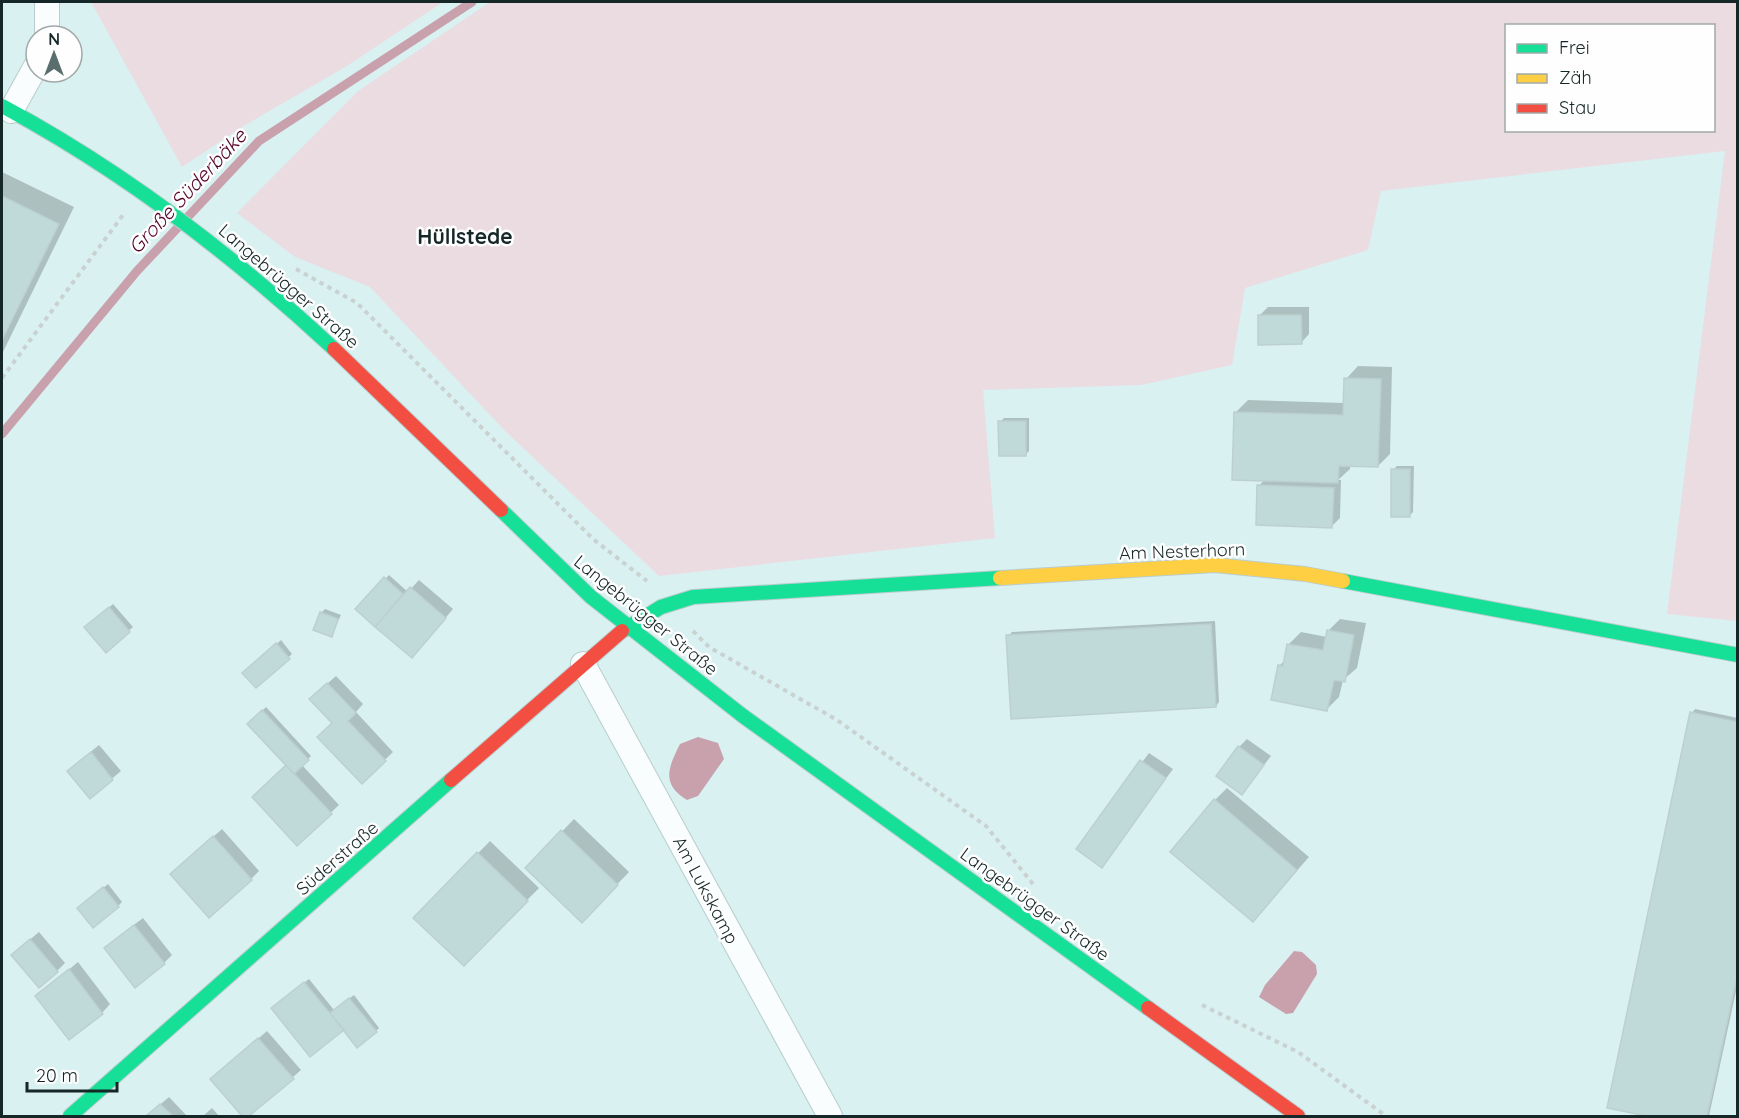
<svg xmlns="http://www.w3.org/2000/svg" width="1739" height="1118" font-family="Quicksand,sans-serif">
	<rect width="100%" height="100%" fill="#d9f1f1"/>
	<path fill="#ebdce2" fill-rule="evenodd" d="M91 2H443L347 66 242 127 182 167Z
		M490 2H1737V621L1667 614 1725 151 1381 191 1368 250 1245 288 1232 365 1141 385 983 390 995 538 659 576 505 431 370 287 295 257 237 213 358 91ZM1506 26H1714V130H1506Z"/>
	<path fill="#c8a1ad" d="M698 737 718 743 724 759 698 796 687 800C661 784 668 768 680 744Z
		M1294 951 1302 952 1316 965 1317 974 1293 1013 1286 1014 1259 997 1265 985Z"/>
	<path fill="#0003" d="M2 172 74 207 2 354Z
		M1268 307H1309V334L1301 343 1260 315Z
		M1358 366 1392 367 1390 454 1378 466 1350 465V469L1338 480H1341L1340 518 1332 526 1259 486 1265 479 1236 412 1248 400 1345 403 1346 379Z
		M1004 418H1029V451L1026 454 1000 422Z
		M1397 466H1414L1413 512 1409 516 1393 470Z
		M389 575 408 592 419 580 453 609 420 648 380 620 357 609Z
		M113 604 133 627 106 650 90 624Z
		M325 609 341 615 331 636 321 613Z
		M1340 619 1366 623 1357 668 1343 680 1339 697 1327 709 1279 666 1286 659 1289 644 1301 632 1327 637 1328 631Z
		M1215 621 1219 702 1216 706 1008 636 1012 632Z
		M281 640 292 654 257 686 244 673Z
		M336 676 363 704 356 712 393 752 362 782 319 691Z
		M266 707 311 756 302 765 339 805 297 844 288 765 249 724Z
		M1695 709 1738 718V982L1709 1116H1653L1609 1107 1692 713Z
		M1247 739 1271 756 1242 793 1239 747Z
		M99 745 121 771 90 797 77 763Z
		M1149 753 1173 769 1101 866 1078 849Z
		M1227 788 1309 857 1253 920 1215 800Z
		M574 819 629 872 582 921 527 868Z
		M222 829 259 871 251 879 180 866Z
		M490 841 539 888 464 964 415 918Z
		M108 884 122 902 118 906 83 905Z
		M143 918 172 955 164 963 114 940Z
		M39 932 65 963 57 971 21 947Z
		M78 962 110 1004 102 1013 37 996Z
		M309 979 334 1010 354 995 379 1028 376 1031 276 1005Z
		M267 1031 301 1070 249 1116H244L212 1079Z
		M169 1097 187 1116H147Z
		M212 1108 219 1116H203Z"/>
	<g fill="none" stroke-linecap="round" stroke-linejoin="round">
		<path stroke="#c8a1ad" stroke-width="9" d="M2 434 137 271 259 141 472 2"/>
	</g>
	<path fill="#c0dada" stroke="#bdd0d0" stroke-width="1.5" d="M2 196 59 224 2 340Z
		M1258 315H1301L1302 344 1258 345Z
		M1344 378 1381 379 1378 467 1339 466 1338 483 1232 480 1234 412 1343 415Z
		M998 421H1026V456H999Z
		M1391 469H1410V517H1391Z
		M1257 485 1334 488 1332 528 1256 525Z
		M384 577 403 594 375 627 355 609Z
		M410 587 446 618 412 658 375 627Z
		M109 607 130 632 106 653 84 627Z
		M320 612 338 619 332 637 313 630Z
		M1211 624 1216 707 1011 719 1006 635Z
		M1327 630 1354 635 1345 682 1334 680 1327 711 1271 700 1278 665 1283 666 1287 644 1323 650Z
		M276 643 290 659 256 688 242 673Z
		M327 683 356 713 348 721 386 761 362 784 317 737 332 723 309 699Z
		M262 710 309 760 294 774 247 724Z
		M1690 712 1738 722V972L1707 1116H1646L1607 1108Z
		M1238 746 1264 765 1242 795 1216 776Z
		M91 752 113 780 90 799 67 771Z
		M1140 760 1166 778 1102 868 1076 849Z
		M286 765 332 814 297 846 252 797Z
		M1214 799 1297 870 1253 922 1170 852Z
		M561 830 618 885 582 923 525 868Z
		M213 836 252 880 209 918 170 874Z
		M477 852 528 901 464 966 413 918Z
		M103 887 119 907 93 928 77 908Z
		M134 925 165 964 135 988 104 948Z
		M30 939 58 972 39 988 11 955Z
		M69 969 103 1014 69 1040 35 996Z
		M304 982 344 1030 310 1057 271 1008Z
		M349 998 377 1032 357 1048 330 1013Z
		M258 1038 294 1079 249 1116H242L210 1079Z
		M160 1104 173 1116H146Z"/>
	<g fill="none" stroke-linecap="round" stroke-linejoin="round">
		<g stroke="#bacccd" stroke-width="26">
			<path id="street" d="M47 36V2
				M11 111 36 66
				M583 664 830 1116"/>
		</g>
		<g stroke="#bacccd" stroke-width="16">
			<path id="fast" d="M2 106C125 172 232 254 334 349
				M501 510 591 597 743 716 1148 1008
				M1343 581 1738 655
				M622 631 661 607 693 597 1000 578
				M70 1116 451 780"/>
		</g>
		<g stroke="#bacccd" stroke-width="16">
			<path id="slow" d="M1000 578 1215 565 1305 574 1343 581"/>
		</g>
		<g stroke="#bacccd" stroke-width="16">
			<path id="jam" d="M334 349 501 510
				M451 780 622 631
				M1148 1008 1298 1116"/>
		</g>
		<path stroke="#cad1d1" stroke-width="4" stroke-dasharray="4.5 4.5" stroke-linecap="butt" d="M296 269 357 303 593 539 647 581
			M2 378 123 215
			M693 631 709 647 837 720 986 826 1033 884
			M1202 1005 1298 1052 1386 1116"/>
		<use href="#street" stroke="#f9fdfd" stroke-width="24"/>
		<use href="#fast" stroke="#16e098" stroke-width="14"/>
		<use href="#slow" stroke="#ffcf43" stroke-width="14"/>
		<use href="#jam" stroke="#f24e42" stroke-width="14"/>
	</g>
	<g text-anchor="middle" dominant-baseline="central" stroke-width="5" stroke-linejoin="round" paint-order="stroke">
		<g font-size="18" fill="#162727" stroke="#fefefe">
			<text transform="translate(289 286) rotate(41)">Langebrügger Straße</text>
			<text transform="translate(1182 551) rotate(-2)">Am Nesterhorn</text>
			<text transform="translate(646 615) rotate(39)">Langebrügger Straße</text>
			<text transform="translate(337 858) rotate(-41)">Süderstraße</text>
			<text transform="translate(706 890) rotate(62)">Am Lukskamp</text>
			<text transform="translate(1035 904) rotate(36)">Langebrügger Straße</text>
		</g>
		<g font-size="20" font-style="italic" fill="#550428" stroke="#fefefe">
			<text transform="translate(187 191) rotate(-47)">Große Süderbäke</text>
		</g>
		<g font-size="21" font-weight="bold" fill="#162727" stroke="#fefefe">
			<text x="465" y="236">Hüllstede</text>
		</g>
	</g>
	<rect width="1739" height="1118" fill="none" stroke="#162727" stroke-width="6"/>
	<rect x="1505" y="24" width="210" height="108" fill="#fefefe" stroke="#a1a8a8" stroke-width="1.5"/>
	<rect x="1517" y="44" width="30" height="9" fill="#16e098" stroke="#a1a8a8" stroke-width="1.5"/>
	<text x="1559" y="54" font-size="18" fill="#162727">Frei</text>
	<rect x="1517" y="74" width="30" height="9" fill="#ffcf43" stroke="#a1a8a8" stroke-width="1.5"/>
	<text x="1559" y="84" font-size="18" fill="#162727">Zäh</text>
	<rect x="1517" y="104" width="30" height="9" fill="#f24e42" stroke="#a1a8a8" stroke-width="1.5"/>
	<text x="1559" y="114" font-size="18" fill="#162727">Stau</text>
	<g transform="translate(54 54)"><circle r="28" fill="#fefefe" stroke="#a1a8a8" stroke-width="1.5"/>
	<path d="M0-4.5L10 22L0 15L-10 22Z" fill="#5a6e6e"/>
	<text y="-9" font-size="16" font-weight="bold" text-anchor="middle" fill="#162727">N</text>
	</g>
	<path d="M27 1082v9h90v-9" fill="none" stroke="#162727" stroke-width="3"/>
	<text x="36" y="1082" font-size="18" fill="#162727" stroke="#fefefe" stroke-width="4.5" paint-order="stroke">20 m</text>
</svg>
